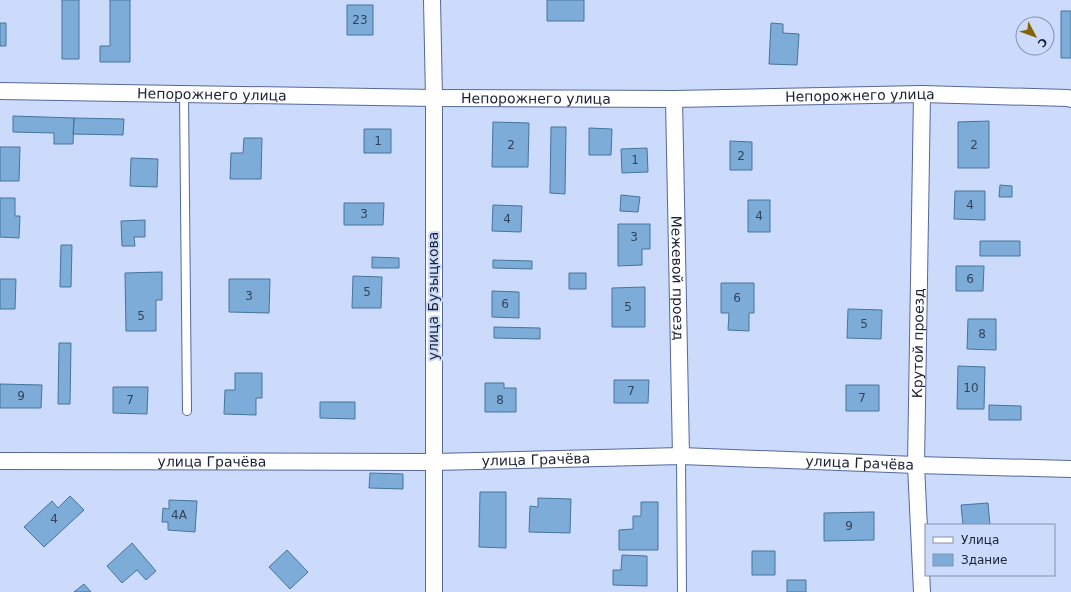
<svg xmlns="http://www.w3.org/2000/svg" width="1071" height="592" font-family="'DejaVu Sans',sans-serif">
	<rect width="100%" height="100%" fill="#ccdbfc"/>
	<path fill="#7cacd7" stroke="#46749c" d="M62 0H79V59H62Z
		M110 0H130V62H100V46H110Z
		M547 0H584V21H547Z
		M347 5H373V35H347Z
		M1061 11H1071V58H1061Z
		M0 23H6V46H0Z
		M771 23 783 24V33L799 34 797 65 769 64Z
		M13 116 74 118 73 144H54V133L13 132Z
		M74 118 124 119 123 135 73 134Z
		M989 121V168H958V122Z
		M493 122 529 123 528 167H492Z
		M551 127H566L565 194 550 193Z
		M589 128 612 129 611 155H589Z
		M364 129H391V153H364Z
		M244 138H262L261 179H230L231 153H243Z
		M730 141 752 142V170H730Z
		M0 147H20L19 181H0Z
		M647 148 648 172 622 173 621 149Z
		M131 158 158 159 157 187 130 186Z
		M1000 185 1012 186V197H999Z
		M955 191H985V220L954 219Z
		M621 195 640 197 638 212 620 211Z
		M0 198H15V216H20L19 238 0 237Z
		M748 200H770V232H748Z
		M344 203H384L383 225H344Z
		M493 205 522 206 521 232 492 231Z
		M145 220V237H134L135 246H122L121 221Z
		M618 224H650V249H642V265L618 266Z
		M980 241H1020V256H980Z
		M61 245H72L71 287H60Z
		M372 257 399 258V268H372Z
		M493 260 532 261V269L493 268Z
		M956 266H984L983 291H956Z
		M162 272V300H156V331H126L125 273Z
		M569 273H586V289H569Z
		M353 276 382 277 381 308H352Z
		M0 279H16L15 309H0Z
		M229 279H270L269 313 229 312Z
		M721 283H754V313H749V331L728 330 729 313H721Z
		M645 287V327H612V288Z
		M492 291 519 292V318L492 317Z
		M848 309 882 310 881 339 847 338Z
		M968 319H996V350L967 349Z
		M494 327 540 328V339L494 338Z
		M59 343H71L70 404H58Z
		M958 366 985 367 984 409H957Z
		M235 373H262V398H256V415L224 414 225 390H235Z
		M614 380H649L648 403H614Z
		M485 383H504V388H516V412H485Z
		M0 384 42 385 41 408H0Z
		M846 385H879V411H846Z
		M113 387H148L147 414 113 413Z
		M320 402H355V419L320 418Z
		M989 405 1021 406V420H989Z
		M370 473 403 474V489L369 488Z
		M480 492H506V548L479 547Z
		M70 496 84 510 44 547 24 527 52 501 58 508Z
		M538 498 571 499 570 533 529 532 530 506 538 507Z
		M169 500 197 501 195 532 168 530V522H162L163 508 169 509Z
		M641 502H658V550H619V530L633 529V516H641Z
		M988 503 990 525H963L961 505Z
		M874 512V540L824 541V513Z
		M132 543 156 571 146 580 137 570 122 583 107 566Z
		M287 550 308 572 290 589 269 567Z
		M752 551H775V575H752Z
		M622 555 647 556V586L613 585V570H621Z
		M787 580H806V592H787Z
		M84 584 91 592H74Z"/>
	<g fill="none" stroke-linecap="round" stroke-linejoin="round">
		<g stroke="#546999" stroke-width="10">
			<path id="service" d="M184 94 187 411
				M681 456 682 592"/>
		</g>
		<g stroke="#546999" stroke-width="18">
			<g id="minor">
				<path d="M432 0 434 98V592"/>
				<path id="s1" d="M0 91 434 98 674 99 922 94 1068 98 1071 99"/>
				<path id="s2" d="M674 99 681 456"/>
				<path id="s3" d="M0 461 433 462 681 456 916 465 1071 469"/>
				<path id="s4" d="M922 592 916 465 922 94"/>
			</g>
		</g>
		<use href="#service" stroke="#fff" stroke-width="8"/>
		<use href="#minor" stroke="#fff" stroke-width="16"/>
	</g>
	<g text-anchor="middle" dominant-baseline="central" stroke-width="4" stroke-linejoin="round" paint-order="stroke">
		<g font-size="12" fill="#32445e">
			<text x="360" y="20">23</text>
			<text x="378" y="141">1</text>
			<text x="511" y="145">2</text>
			<text x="974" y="145">2</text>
			<text x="741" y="156">2</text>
			<text x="635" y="160">1</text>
			<text x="970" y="205">4</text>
			<text x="364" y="214">3</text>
			<text x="759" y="216">4</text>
			<text x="507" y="219">4</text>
			<text x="634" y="237">3</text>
			<text x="970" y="279">6</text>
			<text x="367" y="292">5</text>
			<text x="249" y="296">3</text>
			<text x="737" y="298">6</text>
			<text x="505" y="304">6</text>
			<text x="628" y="307">5</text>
			<text x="141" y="316">5</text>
			<text x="864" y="324">5</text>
			<text x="982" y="334">8</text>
			<text x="971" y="388">10</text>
			<text x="631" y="391">7</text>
			<text x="21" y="396">9</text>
			<text x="862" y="398">7</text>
			<text x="130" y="400">7</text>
			<text x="500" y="400">8</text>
			<text x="179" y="515">4А</text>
			<text x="54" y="519">4</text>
			<text x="849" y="526">9</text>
		</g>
		<g font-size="14" fill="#192135" stroke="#ccdbfc">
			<text stroke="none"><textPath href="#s1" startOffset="212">Непорожнего улица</textPath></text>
			<text stroke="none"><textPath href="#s1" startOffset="860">Непорожнего улица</textPath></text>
			<text stroke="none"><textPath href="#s1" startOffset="536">Непорожнего улица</textPath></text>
			<text stroke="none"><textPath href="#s2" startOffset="179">Межевой проезд</textPath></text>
			<text transform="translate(433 296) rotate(-90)">улица Бузыцкова</text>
			<text stroke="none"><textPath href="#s4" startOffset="249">Крутой проезд</textPath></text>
			<text stroke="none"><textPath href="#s3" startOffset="536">улица Грачёва</textPath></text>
			<text stroke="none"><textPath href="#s3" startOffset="212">улица Грачёва</textPath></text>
			<text stroke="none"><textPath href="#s3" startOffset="860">улица Грачёва</textPath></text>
		</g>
	</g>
	<rect x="925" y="524" width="130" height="52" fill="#ccdbfc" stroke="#8491ac"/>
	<rect x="933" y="537" width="20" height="6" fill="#ffffff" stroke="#8491ac"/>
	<text x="961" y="544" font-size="12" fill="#192135">Улица</text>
	<rect x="933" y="554" width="20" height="12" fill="#7cacd7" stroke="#8491ac"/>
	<text x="961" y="564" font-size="12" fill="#192135">Здание</text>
	<g transform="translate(1035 36) rotate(131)"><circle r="19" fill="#ccdbfc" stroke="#8491ac"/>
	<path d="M0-3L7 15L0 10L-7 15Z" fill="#856400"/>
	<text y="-6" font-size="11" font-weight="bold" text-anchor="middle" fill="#192135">С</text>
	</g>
</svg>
